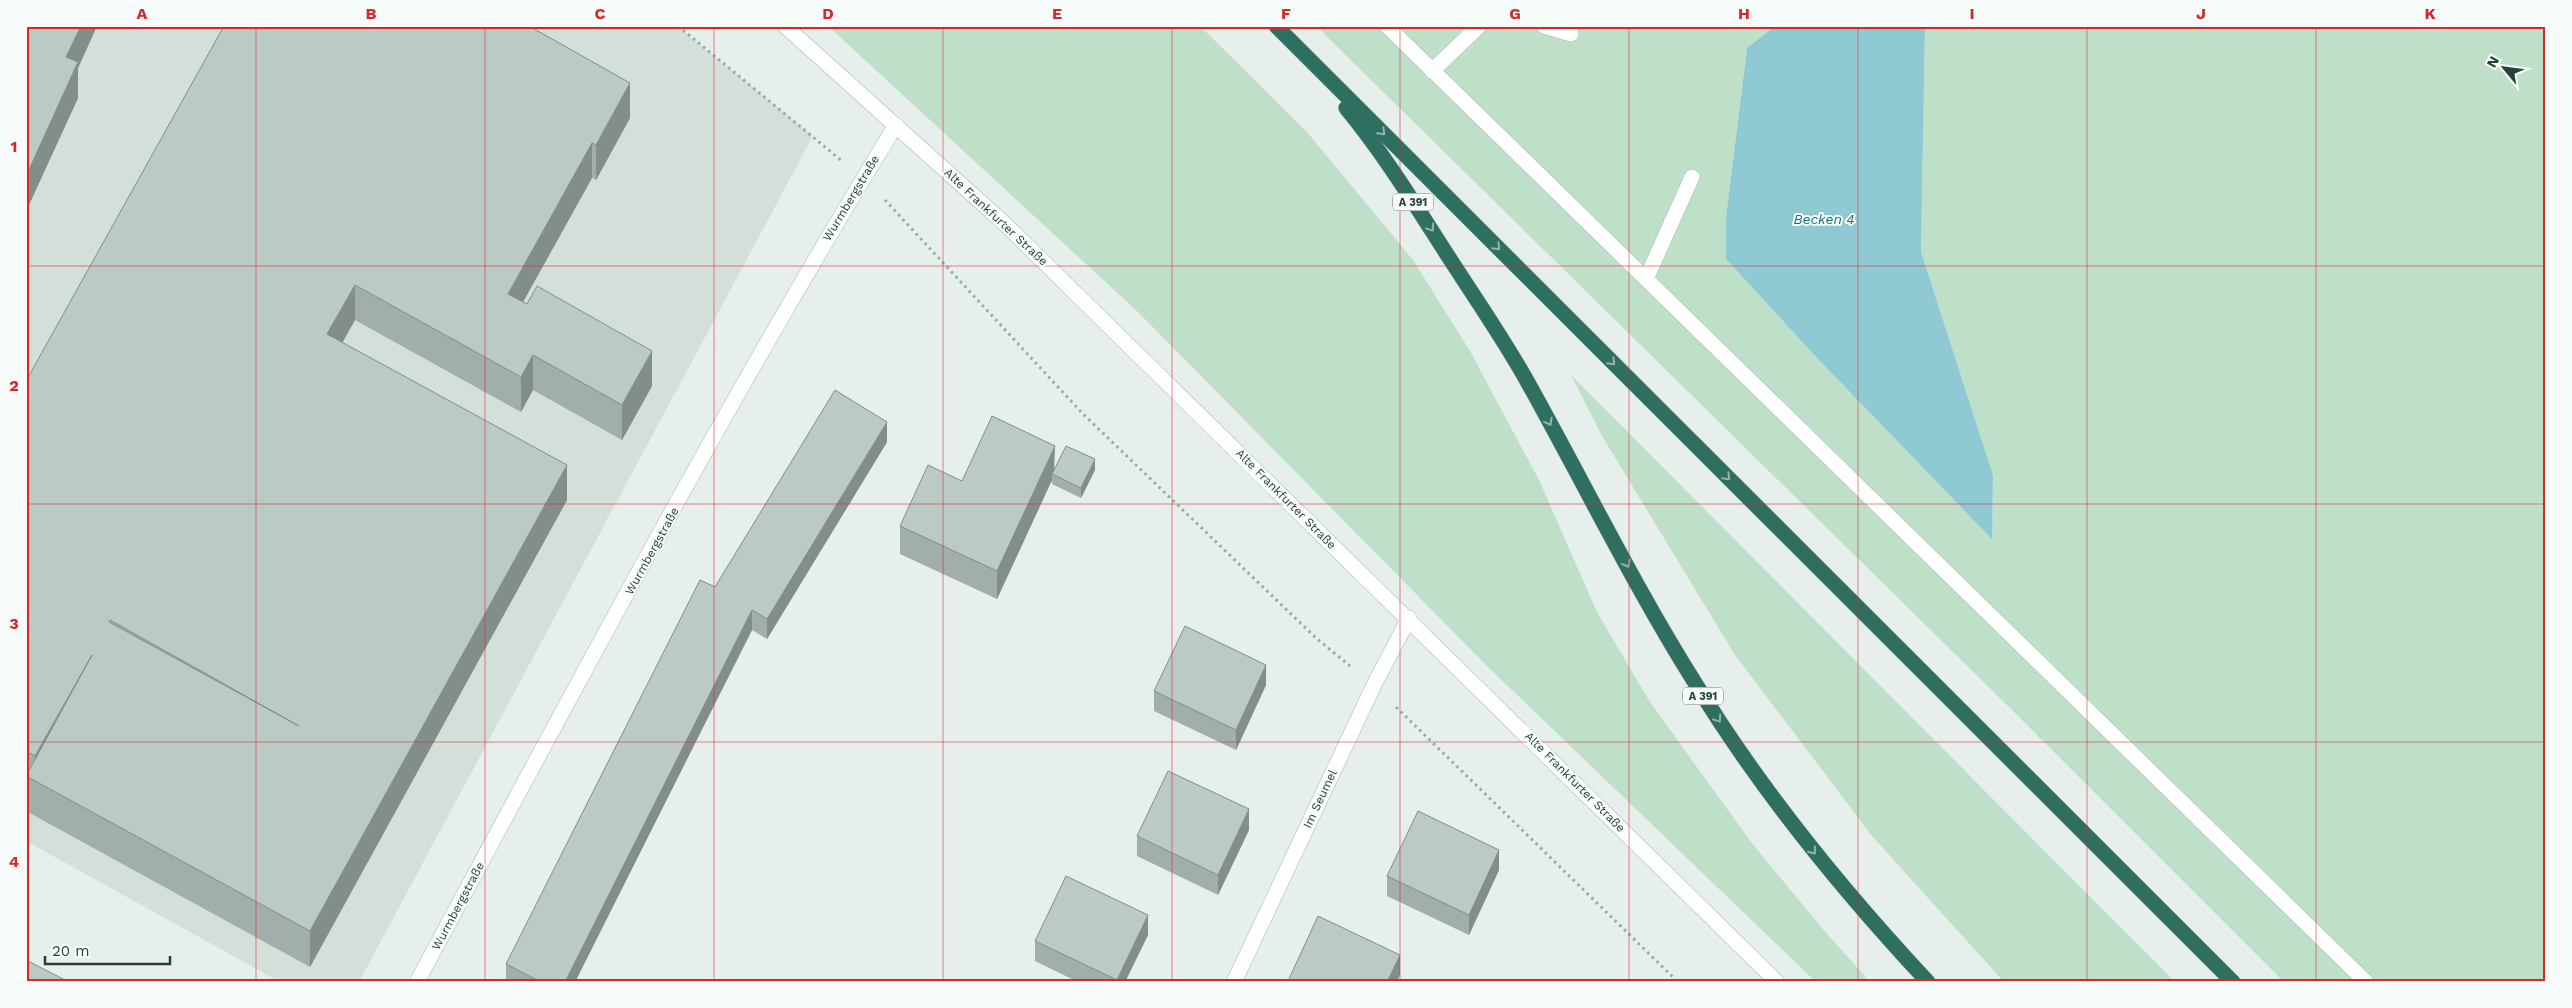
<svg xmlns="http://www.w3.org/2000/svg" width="2572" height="1008" font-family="'Work Sans',sans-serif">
	<rect width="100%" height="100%" fill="#e6efeb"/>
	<path fill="#d4dfda" d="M26 26H677L813 136 359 982H280L26 841Z"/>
	<path fill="#bfe0c8" d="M828 26H1200L1307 132 1413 260 1470 351 1539 480 1597 612 1650 702 1751 842 1821 927 1870 982H1816L1488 667 1137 311Z
		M1316 26H1775L1747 48 1726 217V259L1817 358 1992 538 1993 475 1921 252 1925 26H2546V982H2284L2008 706Z
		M1571 375 2175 982H2004L1872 836 1735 655 1602 436Z"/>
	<path fill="#8ec9d4" d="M1775 26H1925L1921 252 1993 475 1992 539 1817 358 1726 259V217L1747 48Z"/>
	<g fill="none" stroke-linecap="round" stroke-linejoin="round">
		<g stroke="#a8b8b2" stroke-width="16">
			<path id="service" d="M1387 26 2366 982
				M1544 26 1571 34
				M1432 71 1479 26
				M1646 279 1692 177"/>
		</g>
		<g stroke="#a8b8b2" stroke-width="16">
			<path id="minor" d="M417 982C572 694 725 404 896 125
				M1234 982 1374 685 1409 618"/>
		</g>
		<g stroke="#a8b8b2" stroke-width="16">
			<path id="tertiary" d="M785 26 1005 224 1777 982"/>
		</g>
		<g stroke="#c2cac8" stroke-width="16">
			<path id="motorway" d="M1276 26 2233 982
				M1346 108C1384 154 1416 206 1448 256 1475 298 1503 338 1527 381 1584 483 1635 588 1697 686 1763 793 1842 890 1928 982"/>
		</g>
		<path stroke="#86b3a5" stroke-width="3" stroke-dasharray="2.5 4" stroke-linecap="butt" d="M678 26 842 161
			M885 200 1083 414 1316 638 1350 666
			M1396 707 1678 982"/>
		<use href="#service" stroke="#fff" stroke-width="15"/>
		<use href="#minor" stroke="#fff" stroke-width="15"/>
		<use href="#tertiary" stroke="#fff" stroke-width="15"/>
		<use href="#motorway" stroke="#2f6f62" stroke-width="15"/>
	</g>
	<path fill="#a1aea9" d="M26 26H97L78 68V98L28 207H26Z
		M630 118 596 180 592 178 523 302 652 386 622 440 533 390 521 412 355 320 342 343 567 500 310 967 26 811V381Z
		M887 442 767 639 752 630 575 982H506V964L715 587Z
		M1055 469 1095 470 1081 498 1052 484V480L997 599 900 554V526L962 481Z
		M1266 685 1236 750 1154 711V691Z
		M1249 830 1218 895 1137 856V836Z
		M1499 870 1469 935 1387 896V876Z
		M1148 935 1125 982H1078L1035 961V941Z"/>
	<path fill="#838d89" d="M81 26H97L78 68V98L28 207V172L66 57Z
		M630 83V118L596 180V145Z
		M592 143V178L508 329V294Z
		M355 285V320L327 370V334Z
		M652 351V386L622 440V405Z
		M533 355V390L521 412V377Z
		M887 422V442L767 639V619Z
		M1055 446 1054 475 1052 474V480L997 599V571Z
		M1095 459V470L1081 498V488Z
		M567 465V500L310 967V931Z
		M752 610V630L575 982H565Z
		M92 655 35 780V756Z
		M1266 665V685L1236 750V730Z
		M1249 809V830L1218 895V875Z
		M1499 850V870L1469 935V915Z
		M1148 915V935L1125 982H1117V980Z
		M1400 955V975L1397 982H1387Z"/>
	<path fill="#bbcac4" stroke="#838d89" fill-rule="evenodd" d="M26 26H81L66 57 78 62 28 172 26 171Z
		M224 26H529L630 83 596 145 592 143 508 294 527 304 537 286 652 351 622 405 533 355 521 377 355 285 327 334 567 465 310 931 26 776 92 655 35 756 26 751V381ZM110 620 299 726 109 622Z
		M835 390 887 422 767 619 752 610 565 982H541L506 964 700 580 715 587Z
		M992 416 1055 446 997 571 900 526 928 465 962 481Z
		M1066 446 1095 459 1081 488 1052 474Z
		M1185 626 1266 665 1236 730 1154 691Z
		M1168 771 1249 809 1218 875 1137 836Z
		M1418 811 1499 850 1469 915 1387 876Z
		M1066 876 1148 915 1117 980 1035 941Z
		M1318 916 1400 955 1387 982H1289L1288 981Z
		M26 960 69 982H26Z"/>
	<defs><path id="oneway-chevron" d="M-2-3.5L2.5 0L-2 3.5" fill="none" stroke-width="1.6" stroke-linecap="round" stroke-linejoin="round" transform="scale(1.25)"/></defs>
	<g stroke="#93b5ae">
		<use href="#oneway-chevron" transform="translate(1382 132) rotate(45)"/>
		<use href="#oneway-chevron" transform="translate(1431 228) rotate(56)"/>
		<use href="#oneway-chevron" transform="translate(1497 247) rotate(45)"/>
		<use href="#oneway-chevron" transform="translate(1612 362) rotate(45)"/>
		<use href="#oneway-chevron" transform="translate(1549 422) rotate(61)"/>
		<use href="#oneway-chevron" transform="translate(1727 477) rotate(45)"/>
		<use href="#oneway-chevron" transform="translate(1627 564) rotate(61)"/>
		<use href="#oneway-chevron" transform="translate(1718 719) rotate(56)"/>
		<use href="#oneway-chevron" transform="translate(1813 851) rotate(51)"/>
	</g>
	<path fill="none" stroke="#d62828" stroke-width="1" stroke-opacity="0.55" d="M256 26V982M485 26V982M714 26V982M943 26V982M1172 26V982M1400 26V982M1629 26V982M1858 26V982M2087 26V982M2316 26V982M26 266H2546M26 504H2546M26 742H2546"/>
	<g text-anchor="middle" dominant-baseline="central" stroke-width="4" stroke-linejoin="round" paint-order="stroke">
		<g fill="#f7fbf9" stroke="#637a73" stroke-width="1">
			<rect x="1393" y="193.5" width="40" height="17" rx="4"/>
			<rect x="1683" y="687.5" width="40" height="17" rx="4"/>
		</g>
		<g font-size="11" font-weight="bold" fill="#24423a">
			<text x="1413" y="202">A 391</text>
			<text x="1703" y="696">A 391</text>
		</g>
		<g font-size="12" fill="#24423a" stroke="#f7fbf9">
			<text transform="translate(851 198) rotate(-59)">Wurmbergstraße</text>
			<text transform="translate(996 217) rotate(43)">Alte Frankfurter Straße</text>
			<text transform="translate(1286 499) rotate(45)">Alte Frankfurter Straße</text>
			<text transform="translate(652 551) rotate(-61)">Wurmbergstraße</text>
			<text transform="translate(1575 782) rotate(45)">Alte Frankfurter Straße</text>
			<text transform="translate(1320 799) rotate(-65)">Im Seumel</text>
			<text transform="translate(458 906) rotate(-62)">Wurmbergstraße</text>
		</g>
		<g font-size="14" font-style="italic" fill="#1c6f80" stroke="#f7fbf9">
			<text x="1824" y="219">Becken 4</text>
		</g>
	</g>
	<rect width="2572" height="1008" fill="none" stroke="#f7fbf9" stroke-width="55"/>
	<g transform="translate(2504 68) rotate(299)" stroke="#f7fbf9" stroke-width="4" paint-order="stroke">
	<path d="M0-4L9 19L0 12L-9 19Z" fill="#24423a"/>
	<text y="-8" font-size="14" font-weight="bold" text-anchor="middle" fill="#24423a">N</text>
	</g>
	<path d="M45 956v8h125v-8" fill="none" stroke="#24423a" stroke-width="2.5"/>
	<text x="52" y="956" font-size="15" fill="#24423a" stroke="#f7fbf9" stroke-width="4" paint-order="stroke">20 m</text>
	<rect x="28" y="28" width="2516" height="952" fill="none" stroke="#d62828" stroke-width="2"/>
	<g font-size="16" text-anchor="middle" font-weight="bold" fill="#d62828">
		<text x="142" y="19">A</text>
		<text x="371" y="19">B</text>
		<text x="600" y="19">C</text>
		<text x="828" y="19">D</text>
		<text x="1057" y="19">E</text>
		<text x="1286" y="19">F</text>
		<text x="1515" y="19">G</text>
		<text x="1744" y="19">H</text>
		<text x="1972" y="19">I</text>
		<text x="2201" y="19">J</text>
		<text x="2430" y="19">K</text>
		<text x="14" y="152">1</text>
		<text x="14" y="391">2</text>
		<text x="14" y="629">3</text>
		<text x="14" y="867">4</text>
	</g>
</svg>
